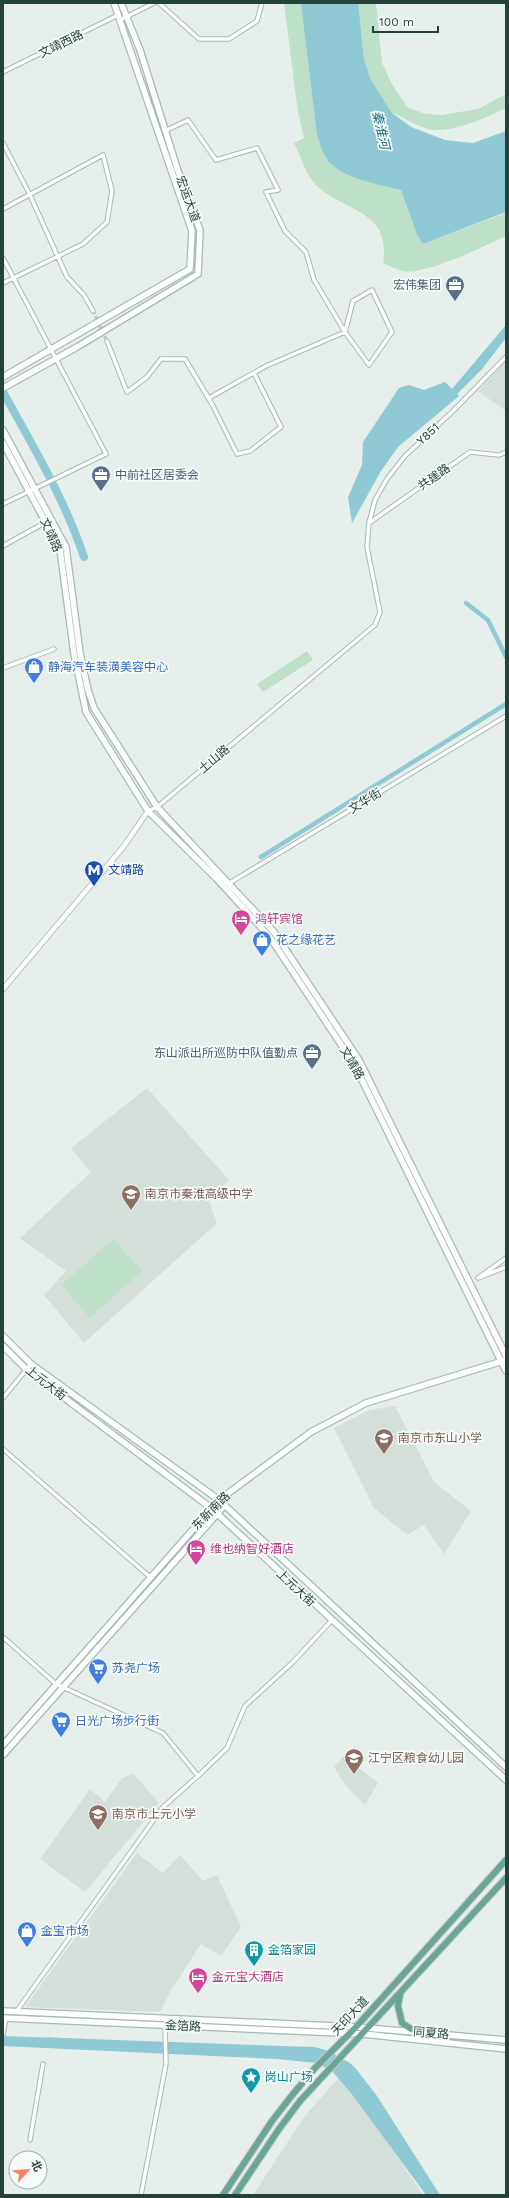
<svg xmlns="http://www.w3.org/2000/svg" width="509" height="2198" font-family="'Work Sans','Noto Sans SC',sans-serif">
	<rect width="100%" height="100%" fill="#e6efeb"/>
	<path fill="#d4dfda" d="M506 361V411L478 391Z
		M147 1088 229 1180 208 1199 217 1223 84 1343 44 1295 66 1271 20 1238 91 1172 71 1148Z
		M395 1406 434 1482 471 1511 444 1554 424 1525 407 1535 374 1508 334 1428 369 1410Z
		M344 1756 378 1783 365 1805 347 1787 334 1767Z
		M134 1774 159 1803 85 1892 40 1859 90 1789 105 1802 122 1778Z
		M137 1853 163 1873 180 1855 203 1881 217 1875 241 1927 221 1956 201 1944 171 1990 160 2012 25 2007Z
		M339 2077 376 2125 423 2195H253L304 2117Z"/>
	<path fill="#bfe0c8" d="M284 3H376L382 63 393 86 407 107 422 113 441 115 478 109 506 94V108C486 118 451 134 428 129 416 126 403 117 391 112L354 177 401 190 417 235 423 244 506 213V236C485 246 424 276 403 271 396 270 389 265 383 263 392 209 344 213 315 184 307 176 299 153 294 143L304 138 298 112Z
		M307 651 313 660 263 692 257 684Z
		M113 1239 142 1271 90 1318 61 1285Z"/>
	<path fill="#8ec9d4" d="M301 3H358L364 60 371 80 391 112 411 127 445 140 473 143 506 131V212L423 244 417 235 401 190C378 184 349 180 331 164 323 156 320 144 317 134Z
		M506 325V338L482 369 457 394 459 396 398 447 381 471 352 523 348 497 362 465 363 442 399 388 409 385 424 390 445 382 452 389Z
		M3 2036 314 2047 326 2050 350 2063 357 2070 377 2096 440 2195H426L351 2093 332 2071 316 2063 277 2059 3 2046Z"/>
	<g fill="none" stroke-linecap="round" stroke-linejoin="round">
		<path stroke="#8ec9d4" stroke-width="1.5" d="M48 2038 90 2040"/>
		<path stroke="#8ec9d4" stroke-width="4.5" d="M466 603 488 620 506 657
			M261 857 506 704"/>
		<path stroke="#8ec9d4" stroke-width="8" d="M3 392C33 446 64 498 84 557"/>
		<path stroke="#bfccc8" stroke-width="3.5" stroke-dasharray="3.5 2" stroke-linecap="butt" d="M93 311 107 341"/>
		<g stroke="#a8b8b2" stroke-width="5.5">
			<path id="minor" d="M159 3 199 39H229L257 21 262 3
				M120 20 154 3
				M3 72 118 15
				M165 131 188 120 216 160 257 148 278 190 266 192 285 231 306 252 314 280 345 332 369 365 392 332 372 290 353 301 345 332
				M3 143 30 195 67 277 84 295 93 311
				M3 209 103 155 112 191 107 222 83 244 3 283
				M3 258 106 454 3 504
				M107 341 127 392 147 377 161 359H185L212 404 237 454 250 451 281 427 254 373
				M209 398 266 366 345 332
				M369 523 470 452 499 455 506 452
				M3 546 46 522
				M3 668 54 649
				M148 811 157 807 375 625 380 612 367 547 369 523 375 500 387 479 405 456 454 410 506 357
				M228 884 506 716
				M506 1258 478 1278 506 1267
				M3 1398 31 1364
				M3 1449 150 1577
				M3 1637 56 1684 163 1733 198 1776 163 1807 16 2012
				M198 1776 227 1748 245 1706 293 1662 331 1621
				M3 2034 6 2018
				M30 2140 43 2064
				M141 2195 166 2064 165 2025"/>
		</g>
		<g stroke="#a8b8b2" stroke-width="6">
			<path id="tertiary" d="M3 989 124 846 148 811"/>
		</g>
		<g stroke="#a4bbb3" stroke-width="8">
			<path id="secondary" d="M3 377 190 269 192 231 114 3
				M3 388 77 347 198 274 200 230 177 168 140 50 121 3
				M3 430 66 547 80 653 88 690 94 708 157 807 274 932 359 1060 506 1356
				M3 443 60 549 74 654 86 712 148 811 216 878 269 936 354 1064 506 1371
				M3 1336 31 1364 219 1500 506 1767
				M3 1346 26 1369 211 1508 506 1780
				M3 1745 219 1500 311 1432 366 1403 506 1360
				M3 1755 225 1505
				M3 2011 356 2027 506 2040
				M3 2018 363 2034 506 2049"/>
		</g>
		<g stroke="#c2cac8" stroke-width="8">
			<path id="primary" d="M400 1995 398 2006 402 2023 411 2029 423 2033
				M223 2195 272 2121 293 2094 315 2068 356 2027 506 1860
				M235 2195 279 2129 300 2101 506 1878"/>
		</g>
		<use href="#minor" stroke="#fff" stroke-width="3.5"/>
		<use href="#tertiary" stroke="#fff" stroke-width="4.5"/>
		<use href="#secondary" stroke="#fff" stroke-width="5.5"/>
		<use href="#primary" stroke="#6aa596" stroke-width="6"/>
	</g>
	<defs>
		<g id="office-pin" transform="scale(1)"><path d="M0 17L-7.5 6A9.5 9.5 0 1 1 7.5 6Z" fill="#5c6f8a" stroke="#f7fbf9"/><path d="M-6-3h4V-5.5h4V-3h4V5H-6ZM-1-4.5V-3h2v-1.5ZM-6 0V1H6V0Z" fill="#fff"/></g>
		<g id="shop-pin" transform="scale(1)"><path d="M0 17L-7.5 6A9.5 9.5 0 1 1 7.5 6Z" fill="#3f7fe0" stroke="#f7fbf9"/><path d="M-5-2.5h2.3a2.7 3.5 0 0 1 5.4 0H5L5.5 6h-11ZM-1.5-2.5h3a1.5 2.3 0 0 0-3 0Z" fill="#fff"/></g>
		<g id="metro-pin" transform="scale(1)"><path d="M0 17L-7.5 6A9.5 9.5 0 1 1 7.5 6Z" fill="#1a4fb4" stroke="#f7fbf9"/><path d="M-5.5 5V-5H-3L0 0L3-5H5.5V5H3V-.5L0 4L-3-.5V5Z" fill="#fff"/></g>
		<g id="hotel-pin" transform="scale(1)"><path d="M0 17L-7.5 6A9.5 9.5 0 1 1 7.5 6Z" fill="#d1479c" stroke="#f7fbf9"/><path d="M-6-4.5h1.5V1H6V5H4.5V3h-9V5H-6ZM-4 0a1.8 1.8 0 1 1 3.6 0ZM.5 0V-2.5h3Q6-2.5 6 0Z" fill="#fff"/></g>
		<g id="school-pin" transform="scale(1)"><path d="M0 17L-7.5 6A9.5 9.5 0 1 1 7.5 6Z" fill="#8d6e63" stroke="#f7fbf9"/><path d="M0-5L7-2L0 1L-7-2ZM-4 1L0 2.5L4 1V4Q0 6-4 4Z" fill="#fff"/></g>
		<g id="supermarket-pin" transform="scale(1)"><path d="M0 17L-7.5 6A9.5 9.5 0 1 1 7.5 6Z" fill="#3f7fe0" stroke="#f7fbf9"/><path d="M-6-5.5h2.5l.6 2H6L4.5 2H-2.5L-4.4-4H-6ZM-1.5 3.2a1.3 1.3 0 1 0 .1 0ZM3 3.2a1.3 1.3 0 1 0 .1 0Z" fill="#fff"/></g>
		<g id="building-pin" transform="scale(1)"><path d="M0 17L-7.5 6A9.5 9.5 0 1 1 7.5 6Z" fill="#0f9aa8" stroke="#f7fbf9"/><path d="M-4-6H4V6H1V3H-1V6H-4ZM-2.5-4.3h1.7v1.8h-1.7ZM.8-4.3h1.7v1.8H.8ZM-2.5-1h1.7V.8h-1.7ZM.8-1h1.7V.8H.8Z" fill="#fff"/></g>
		<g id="sight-pin" transform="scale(1)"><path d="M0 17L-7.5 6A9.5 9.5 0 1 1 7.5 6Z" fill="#0f9aa8" stroke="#f7fbf9"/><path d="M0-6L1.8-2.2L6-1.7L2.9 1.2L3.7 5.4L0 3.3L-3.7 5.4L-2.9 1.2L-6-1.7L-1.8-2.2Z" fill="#fff"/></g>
	</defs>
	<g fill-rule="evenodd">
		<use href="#office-pin" x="455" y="285"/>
		<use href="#office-pin" x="101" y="475"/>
		<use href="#shop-pin" x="34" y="667"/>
		<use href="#metro-pin" x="94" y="870"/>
		<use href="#hotel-pin" x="241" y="919"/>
		<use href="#shop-pin" x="262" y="940"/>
		<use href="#office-pin" x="312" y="1053"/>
		<use href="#school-pin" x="131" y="1194"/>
		<use href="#school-pin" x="384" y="1438"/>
		<use href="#hotel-pin" x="196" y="1549"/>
		<use href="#supermarket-pin" x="98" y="1668"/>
		<use href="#supermarket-pin" x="61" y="1721"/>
		<use href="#school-pin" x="354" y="1758"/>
		<use href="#school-pin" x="98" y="1814"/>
		<use href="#shop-pin" x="27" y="1931"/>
		<use href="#building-pin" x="254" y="1950"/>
		<use href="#hotel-pin" x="198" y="1977"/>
		<use href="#sight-pin" x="251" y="2077"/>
	</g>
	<g text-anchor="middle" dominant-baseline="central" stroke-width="3.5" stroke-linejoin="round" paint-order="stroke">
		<g font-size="12" fill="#24423a" stroke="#f7fbf9">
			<text transform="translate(61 44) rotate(-26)">文靖西路</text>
			<text transform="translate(188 199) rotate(70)">宏运大道</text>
			<text transform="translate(428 434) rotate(-43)">Y851</text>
			<text transform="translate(434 477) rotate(-35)">共建路</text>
			<text transform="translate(51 535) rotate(66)">文靖路</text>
			<text transform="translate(214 759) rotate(-40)">土山路</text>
			<text transform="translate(365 801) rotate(-31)">文华街</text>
			<text transform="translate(352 1063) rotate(60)">文靖路</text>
			<text transform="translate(46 1383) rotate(38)">上元大街</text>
			<text transform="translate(211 1511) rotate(-45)">东新南路</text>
			<text transform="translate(296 1588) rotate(43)">上元大街</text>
			<text transform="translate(350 2016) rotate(-47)">天印大道</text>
			<text transform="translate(183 2026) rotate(3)">金箔路</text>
			<text transform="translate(431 2033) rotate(5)">同夏路</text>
		</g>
		<g font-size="12" fill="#4e5e75" stroke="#f7fbf9" text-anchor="end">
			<text x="441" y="285">宏伟集团</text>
			<text x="115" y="475" text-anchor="start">中前社区居委会</text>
			<text x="298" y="1053">东山派出所巡防中队值勤点</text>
		</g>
		<g font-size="12" fill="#366cbe" stroke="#f7fbf9" text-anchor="start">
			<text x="48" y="667">静海汽车装潢美容中心</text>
			<text x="276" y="940">花之缘花艺</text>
			<text x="112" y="1668">苏尧广场</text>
			<text x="75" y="1721">日光广场步行街</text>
			<text x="41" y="1931">金宝市场</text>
		</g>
		<g font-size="12" fill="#164399" stroke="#f7fbf9" text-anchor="start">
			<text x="108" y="870">文靖路</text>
		</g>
		<g font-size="12" fill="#b23c85" stroke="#f7fbf9" text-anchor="start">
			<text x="255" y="919">鸿轩宾馆</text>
			<text x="210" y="1549">维也纳智好酒店</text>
			<text x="212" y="1977">金元宝大酒店</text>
		</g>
		<g font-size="12" fill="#785e54" stroke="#f7fbf9" text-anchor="start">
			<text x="145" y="1194">南京市秦淮高级中学</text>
			<text x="398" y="1438">南京市东山小学</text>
			<text x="368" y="1758">江宁区粮食幼儿园</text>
			<text x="112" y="1814">南京市上元小学</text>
		</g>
		<g font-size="12" fill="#0d838f" stroke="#f7fbf9" text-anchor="start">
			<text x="268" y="1950">金箔家园</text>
			<text x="265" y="2077">岗山广场</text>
		</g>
		<g font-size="13" font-style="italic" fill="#1c6f80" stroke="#f7fbf9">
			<text transform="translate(381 130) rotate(77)">秦淮河</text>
		</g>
	</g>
	<rect width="509" height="2198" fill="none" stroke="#24423a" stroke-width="8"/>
	<g transform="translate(28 2170) rotate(63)"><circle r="19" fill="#f7fbf9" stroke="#a3b1ad"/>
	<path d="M0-3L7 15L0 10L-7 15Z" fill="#f4845f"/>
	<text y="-6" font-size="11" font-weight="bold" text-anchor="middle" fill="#24423a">北</text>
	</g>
	<path d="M373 26v6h65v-6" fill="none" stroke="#24423a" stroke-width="2"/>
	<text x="379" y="26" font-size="12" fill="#24423a" stroke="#f7fbf9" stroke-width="3" paint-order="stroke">100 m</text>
</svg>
